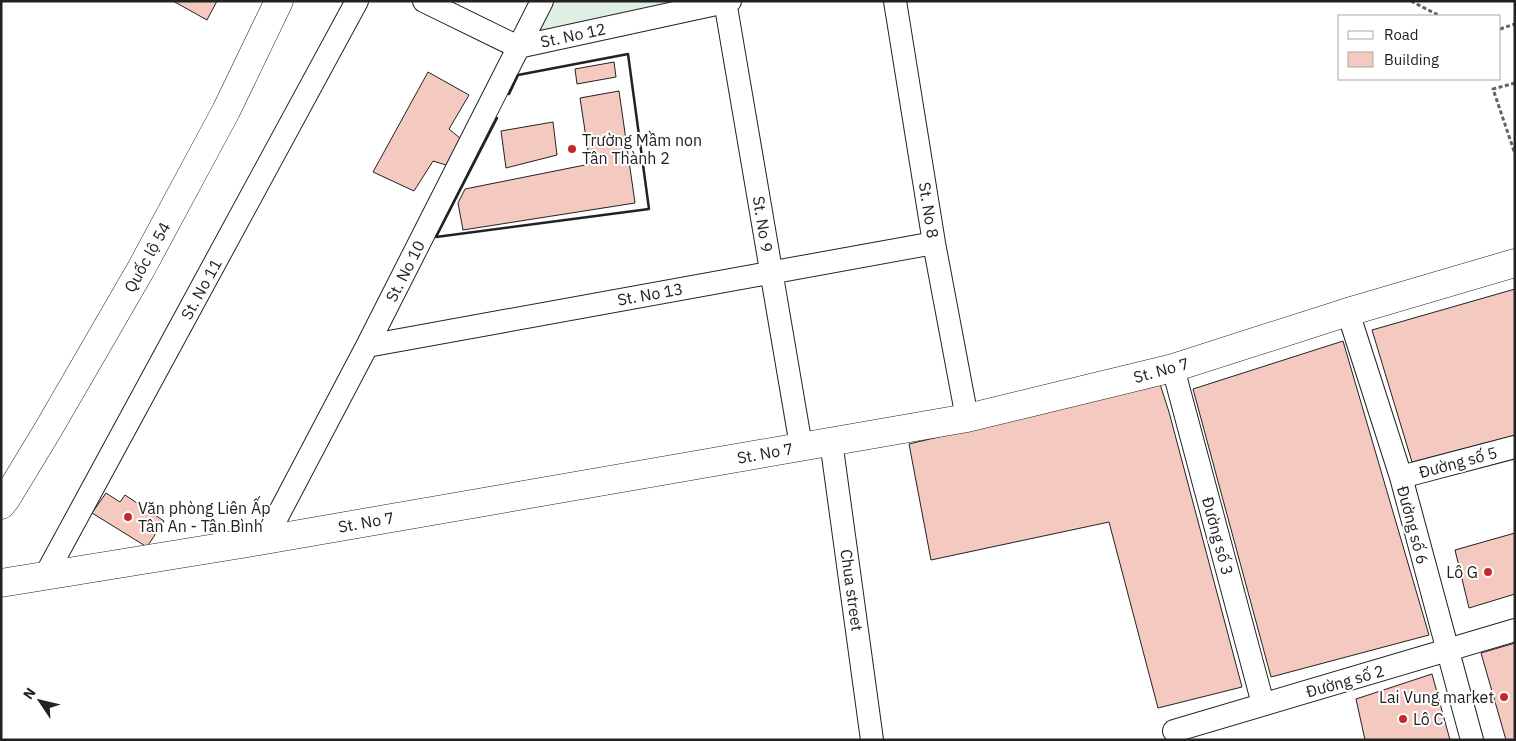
<svg xmlns="http://www.w3.org/2000/svg" width="1516" height="741" font-family="'IBM Plex Sans',sans-serif">
	<rect width="100%" height="100%" fill="#fff"/>
	<path fill="#e0efe3" stroke="#6f6f6f" d="M551 1H689L535 32Z"/>
	<path fill="#f3c9c0" stroke="#222" d="M173 1H217L207 20Z
		M614 62 616 77 577 84 575 69Z
		M428 72 469 95 449 129 461 139 446 165 433 161 414 191 373 172Z
		M619 91 635 203 463 230 458 203 465 189 590 164 580 98Z
		M553 122 557 155 506 168 501 131Z
		M1515 289V435L1412 462 1372 330Z
		M1343 341 1429 635 1271 677 1193 389Z
		M1160 384 1169 412 1242 687 1158 708 1109 522 931 560 909 444Z
		M106 493 120 502 125 495 164 521 147 547 92 513Z
		M1515 533V594L1469 608 1455 550Z
		M1515 643V740H1506L1481 653Z
		M1432 674 1450 740H1365L1356 699Z"/>
	<g fill="none" stroke-linecap="round" stroke-linejoin="round">
		<g stroke="#222" stroke-width="24">
			<path id="street" d="M424 1 518 47 730 1
				M725 1 801 446
				M895 1 934 243 967 418
				M1348 312 1401 477 1472 740
				M367 346 934 243
				M1173 368 1263 704
				M831 441 872 740
				M1401 477 1515 447
				M265 540 367 346 542 1
				M45 576 357 1
				M1174 731 1515 630"/>
		</g>
		<g stroke="#222" stroke-width="29">
			<path id="secondary" d="M1 583 265 540 967 418 1173 368 1348 312 1515 263"/>
		</g>
		<g stroke="#222" stroke-width="29">
			<path id="highway" d="M1 505 6 499 49 428 141 269 226 111 279 1"/>
		</g>
		<path stroke="#646464" stroke-width="3" stroke-dasharray="4 2.5" stroke-linecap="butt" d="M1411 1 1440 16
			M1500 29 1515 24
			M1515 83 1493 89 1515 154"/>
		<use href="#street" stroke="#fff" stroke-width="22"/>
		<use href="#secondary" stroke="#fff" stroke-width="28"/>
		<use href="#highway" stroke="#fff" stroke-width="28"/>
		<path stroke="#222" stroke-width="2.5" d="M497 118 436 237 649 209 628 54 518 75 509 94"/>
	</g>
	<g fill="#c62828" stroke="#fff" stroke-width="2">
		<circle cx="572" cy="149" r="5"/>
		<circle cx="128" cy="517" r="5"/>
		<circle cx="1488" cy="572" r="5"/>
		<circle cx="1504" cy="697" r="5"/>
		<circle cx="1403" cy="719" r="5"/>
	</g>
	<g text-anchor="middle" dominant-baseline="central" stroke-width="4" stroke-linejoin="round" paint-order="stroke">
		<g font-size="16" fill="#222" stroke="#fff">
			<text transform="translate(573 35) rotate(-12)">St. No 12</text>
			<text transform="translate(929 210) rotate(81)">St. No 8</text>
			<text transform="translate(763 224) rotate(81)">St. No 9</text>
			<text transform="translate(147 257) rotate(-61)">Quốc lộ 54</text>
			<text transform="translate(405 271) rotate(-63)">St. No 10</text>
			<text transform="translate(201 289) rotate(-61)">St. No 11</text>
			<text transform="translate(650 294) rotate(-10)">St. No 13</text>
			<text transform="translate(1161 370) rotate(-15)">St. No 7</text>
			<text transform="translate(765 453) rotate(-10)">St. No 7</text>
			<text transform="translate(1458 462) rotate(-15)">Đường số 5</text>
			<text transform="translate(366 522) rotate(-10)">St. No 7</text>
			<text transform="translate(1413 525) rotate(75)">Đường số 6</text>
			<text transform="translate(1218 536) rotate(75)">Đường số 3</text>
			<text transform="translate(852 590) rotate(82)">Chua street</text>
			<text transform="translate(1345 681) rotate(-16)">Đường số 2</text>
		</g>
		<g font-size="16" fill="#222" stroke="#fff" text-anchor="start">
			<text x="582" y="140">Trường Mầm non<tspan x="582" dy="18">Tân Thành 2</tspan></text>
			<text x="138" y="508">Văn phòng Liên Ấp<tspan x="138" dy="18">Tân An - Tân Bình</tspan></text>
			<text x="1478" y="572" text-anchor="end">Lô G</text>
			<text x="1494" y="697" text-anchor="end">Lai Vung market</text>
			<text x="1413" y="719">Lô C</text>
		</g>
	</g>
	<rect width="1516" height="741" fill="none" stroke="#222222" stroke-width="5"/>
	<rect x="1338" y="15" width="162" height="65" fill="#ffffff" stroke="#a7a7a7"/>
	<rect x="1348" y="31" width="25" height="8" fill="#ffffff" stroke="#a7a7a7"/>
	<text x="1384" y="40" font-size="15" fill="#222222">Road</text>
	<rect x="1348" y="52" width="25" height="15" fill="#f3c9c0" stroke="#a7a7a7"/>
	<text x="1384" y="65" font-size="15" fill="#222222">Building</text>
	<g transform="translate(40 701) rotate(305)" stroke="#ffffff" stroke-width="4" paint-order="stroke">
	<path d="M0-4L9 19L0 12L-9 19Z" fill="#222222"/>
	<text y="-8" font-size="14" font-weight="bold" text-anchor="middle" fill="#222222">N</text>
	</g>
</svg>
